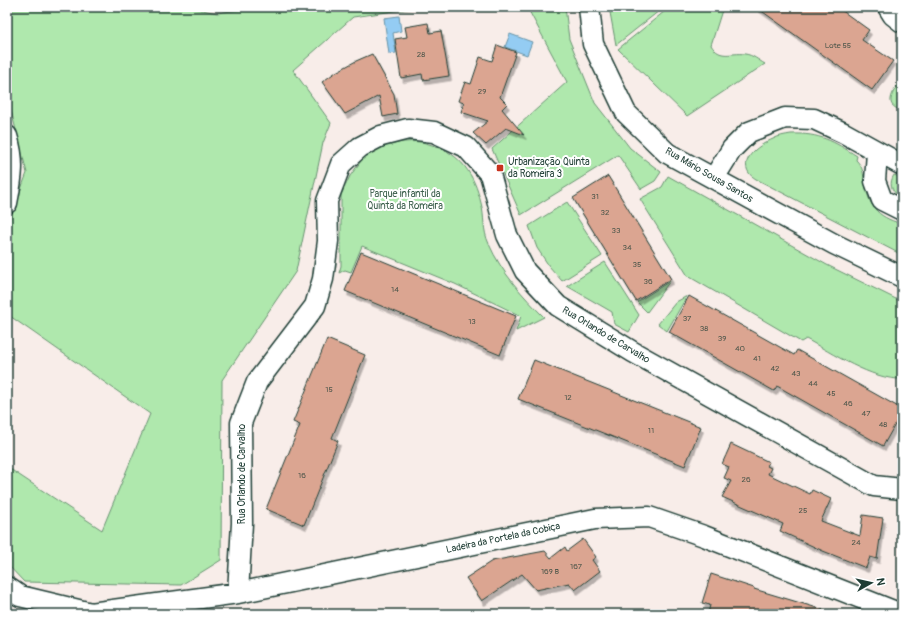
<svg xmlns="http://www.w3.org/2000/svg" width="909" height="621" font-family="Pangolin,sans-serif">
	<defs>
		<filter id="shadow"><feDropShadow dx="2.5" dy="4.5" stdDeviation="0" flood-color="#0004"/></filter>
	</defs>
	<rect width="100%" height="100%" fill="#f8ede9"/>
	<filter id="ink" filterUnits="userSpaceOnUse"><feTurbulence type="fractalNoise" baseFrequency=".025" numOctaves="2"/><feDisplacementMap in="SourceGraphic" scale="8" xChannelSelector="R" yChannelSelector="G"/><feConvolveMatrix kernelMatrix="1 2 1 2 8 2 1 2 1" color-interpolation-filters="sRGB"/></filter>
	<g filter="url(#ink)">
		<path fill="#afe8ad" stroke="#679270" d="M7 7H188L217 13 239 10 244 7H422L353 17 293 70 331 123 323 143 296 271 222 380 221 560 181 585 24 582 7 564V467L102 530 150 414 7 314 9 221 27 173 7 95Z
			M527 7H565L569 39 595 103 630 148 661 172 655 181 641 189 618 155 521 215 492 149 567 82Z
			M609 7H664L616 45Z
			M670 7H723L711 45C720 60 731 52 745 54 753 55 758 60 765 64L687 116 618 49Z
			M902 79V110C881 106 895 89 902 79Z
			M791 134C820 133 833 141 857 156L856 160C862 166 863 171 864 179 869 206 875 216 902 224V255L756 179C753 177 750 175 749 173 739 158 761 144 773 139 778 136 785 135 791 134Z
			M402 142C408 142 415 141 420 142 424 142 428 144 432 145 461 154 474 174 481 203 485 217 482 229 489 244 501 272 523 296 544 317L516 331 521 316 455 284 362 246 351 272 345 270 339 273 341 266V195L350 176 364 157 382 147Z
			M894 175 902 178V198C892 192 888 185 894 175Z
			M668 176 827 265 902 302V379C872 380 832 353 806 339L801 342 688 276 640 199 662 187Z
			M567 202 602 256 562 281 549 266 537 248 529 226Z
			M605 262 639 315 629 332 614 324 612 312 567 286Z
			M670 281 647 312 637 302Z
			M687 296 667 331 658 324 676 302Z"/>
		<path fill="#94ccf3" stroke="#6593a7" d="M399 16 401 31 393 33 396 53 389 54 384 18Z
			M510 34 532 42 527 55 505 47Z"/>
		<path fill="#dba591" stroke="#1f3d34" filter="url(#shadow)" d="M756 7H837L869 30 862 40 893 61 872 90Z
			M428 23 430 33 441 31 449 76 423 80 422 74 401 78 395 39 407 37 405 27Z
			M497 45 516 52 500 97 507 104 502 109 524 135 506 128 486 145 473 133 488 121 461 112 464 103 458 101 465 82 471 84 480 57 492 61Z
			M372 54 394 94 397 114 383 117 379 96 345 114 322 82 336 72 356 61Z
			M608 176 671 279 636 301 573 198Z
			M361 252 516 316 500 355 345 291Z
			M689 296 794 355 797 350 902 409V412L883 446 777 386 774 391 669 332Z
			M327 339 365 355 332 438 338 441 304 525 266 509 300 425 293 422Z
			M534 360 701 427 685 466 518 399Z
			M731 444 769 462 767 466 771 468 768 474 810 494 812 490 831 499 821 521 860 536 863 515 883 518 877 559 870 557 866 568 823 551 780 531 783 524 722 497 731 481 724 478 729 467 722 464Z
			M583 539 596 557 592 560 600 571 575 590 569 583 536 590 522 574 482 601 466 578 492 561 545 551 551 558 565 547 567 551Z
			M711 574 754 588V589L824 610V614H708L710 605 702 603Z"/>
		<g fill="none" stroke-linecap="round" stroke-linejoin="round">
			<g stroke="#1f3d34" stroke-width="23">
				<path id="minor" d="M589 7 593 44 626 113 667 153 834 244 902 277
					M888 7 893 15 902 22
					M7 136C15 161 12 178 7 203
					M877 152 875 181 882 200 902 210
					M714 178 732 149 749 132 785 118 814 119 844 133 902 165
					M7 587 20 596 91 613 238 593 595 519 649 517 704 536 901 614
					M238 593 242 523 241 423 257 382 315 306 323 279 328 241 327 201 341 164 360 147 381 136 408 129 434 132 466 147 490 174 507 235 525 271 558 306 633 352 874 486 902 489"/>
			</g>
			<use href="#minor" stroke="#fff" stroke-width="20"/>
		</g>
	</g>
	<rect fill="#c8321e" stroke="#fff" stroke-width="1.5" x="496" y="164" width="8" height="8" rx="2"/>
	<g text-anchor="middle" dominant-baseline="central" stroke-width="4" stroke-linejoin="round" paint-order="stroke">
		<g font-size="8" fill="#4e574b">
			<text x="838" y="45">Lote 55</text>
			<text x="421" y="54">28</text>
			<text x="482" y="91">29</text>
			<text x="595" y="196">31</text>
			<text x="605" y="212">32</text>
			<text x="616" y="230">33</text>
			<text x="627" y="247">34</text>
			<text x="637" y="264">35</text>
			<text x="648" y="281">36</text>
			<text x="395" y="289">14</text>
			<text x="687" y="318">37</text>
			<text x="472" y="321">13</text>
			<text x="704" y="328">38</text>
			<text x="722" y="338">39</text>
			<text x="740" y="348">40</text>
			<text x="757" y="358">41</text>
			<text x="775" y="368">42</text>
			<text x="796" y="373">43</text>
			<text x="813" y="383">44</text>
			<text x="329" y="389">15</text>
			<text x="831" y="393">45</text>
			<text x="568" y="397">12</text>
			<text x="848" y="403">46</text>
			<text x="866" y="413">47</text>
			<text x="883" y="424">48</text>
			<text x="651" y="430">11</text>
			<text x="302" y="475">16</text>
			<text x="746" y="479">26</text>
			<text x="803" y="510">25</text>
			<text x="856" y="542">24</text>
			<text x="576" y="566">167</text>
			<text x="550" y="571">169 B</text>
		</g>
		<g font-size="10" fill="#1f3d34" stroke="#fff" text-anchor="start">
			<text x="508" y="162">Urbanização Quinta<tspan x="508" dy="12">da Romeira 3</tspan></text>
		</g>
		<g font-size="10" fill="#1f3d34" stroke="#fff">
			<text transform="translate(709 175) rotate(30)">Rua Mário Sousa Santos</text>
			<text transform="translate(606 335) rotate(31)">Rua Orlando de Carvalho</text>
			<text transform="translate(242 474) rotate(-90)">Rua Orlando de Carvalho</text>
			<text transform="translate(503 538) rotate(-12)">Ladeira da Portela da Cobiça</text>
		</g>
		<g font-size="10" fill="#3c5f4c" stroke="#fff">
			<text x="405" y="194">Parque infantil da<tspan x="405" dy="12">Quinta da Romeira</tspan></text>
		</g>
	</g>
	<rect width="909" height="621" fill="none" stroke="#fff" stroke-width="24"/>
	<rect x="12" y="12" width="885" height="597" fill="none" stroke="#1f3d34" stroke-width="1.5" filter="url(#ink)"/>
	<g transform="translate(871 583) rotate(82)" stroke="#ffffff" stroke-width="3" paint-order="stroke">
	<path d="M0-3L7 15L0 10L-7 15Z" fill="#1f3d34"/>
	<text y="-6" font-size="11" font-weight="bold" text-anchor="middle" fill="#1f3d34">N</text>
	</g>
</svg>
